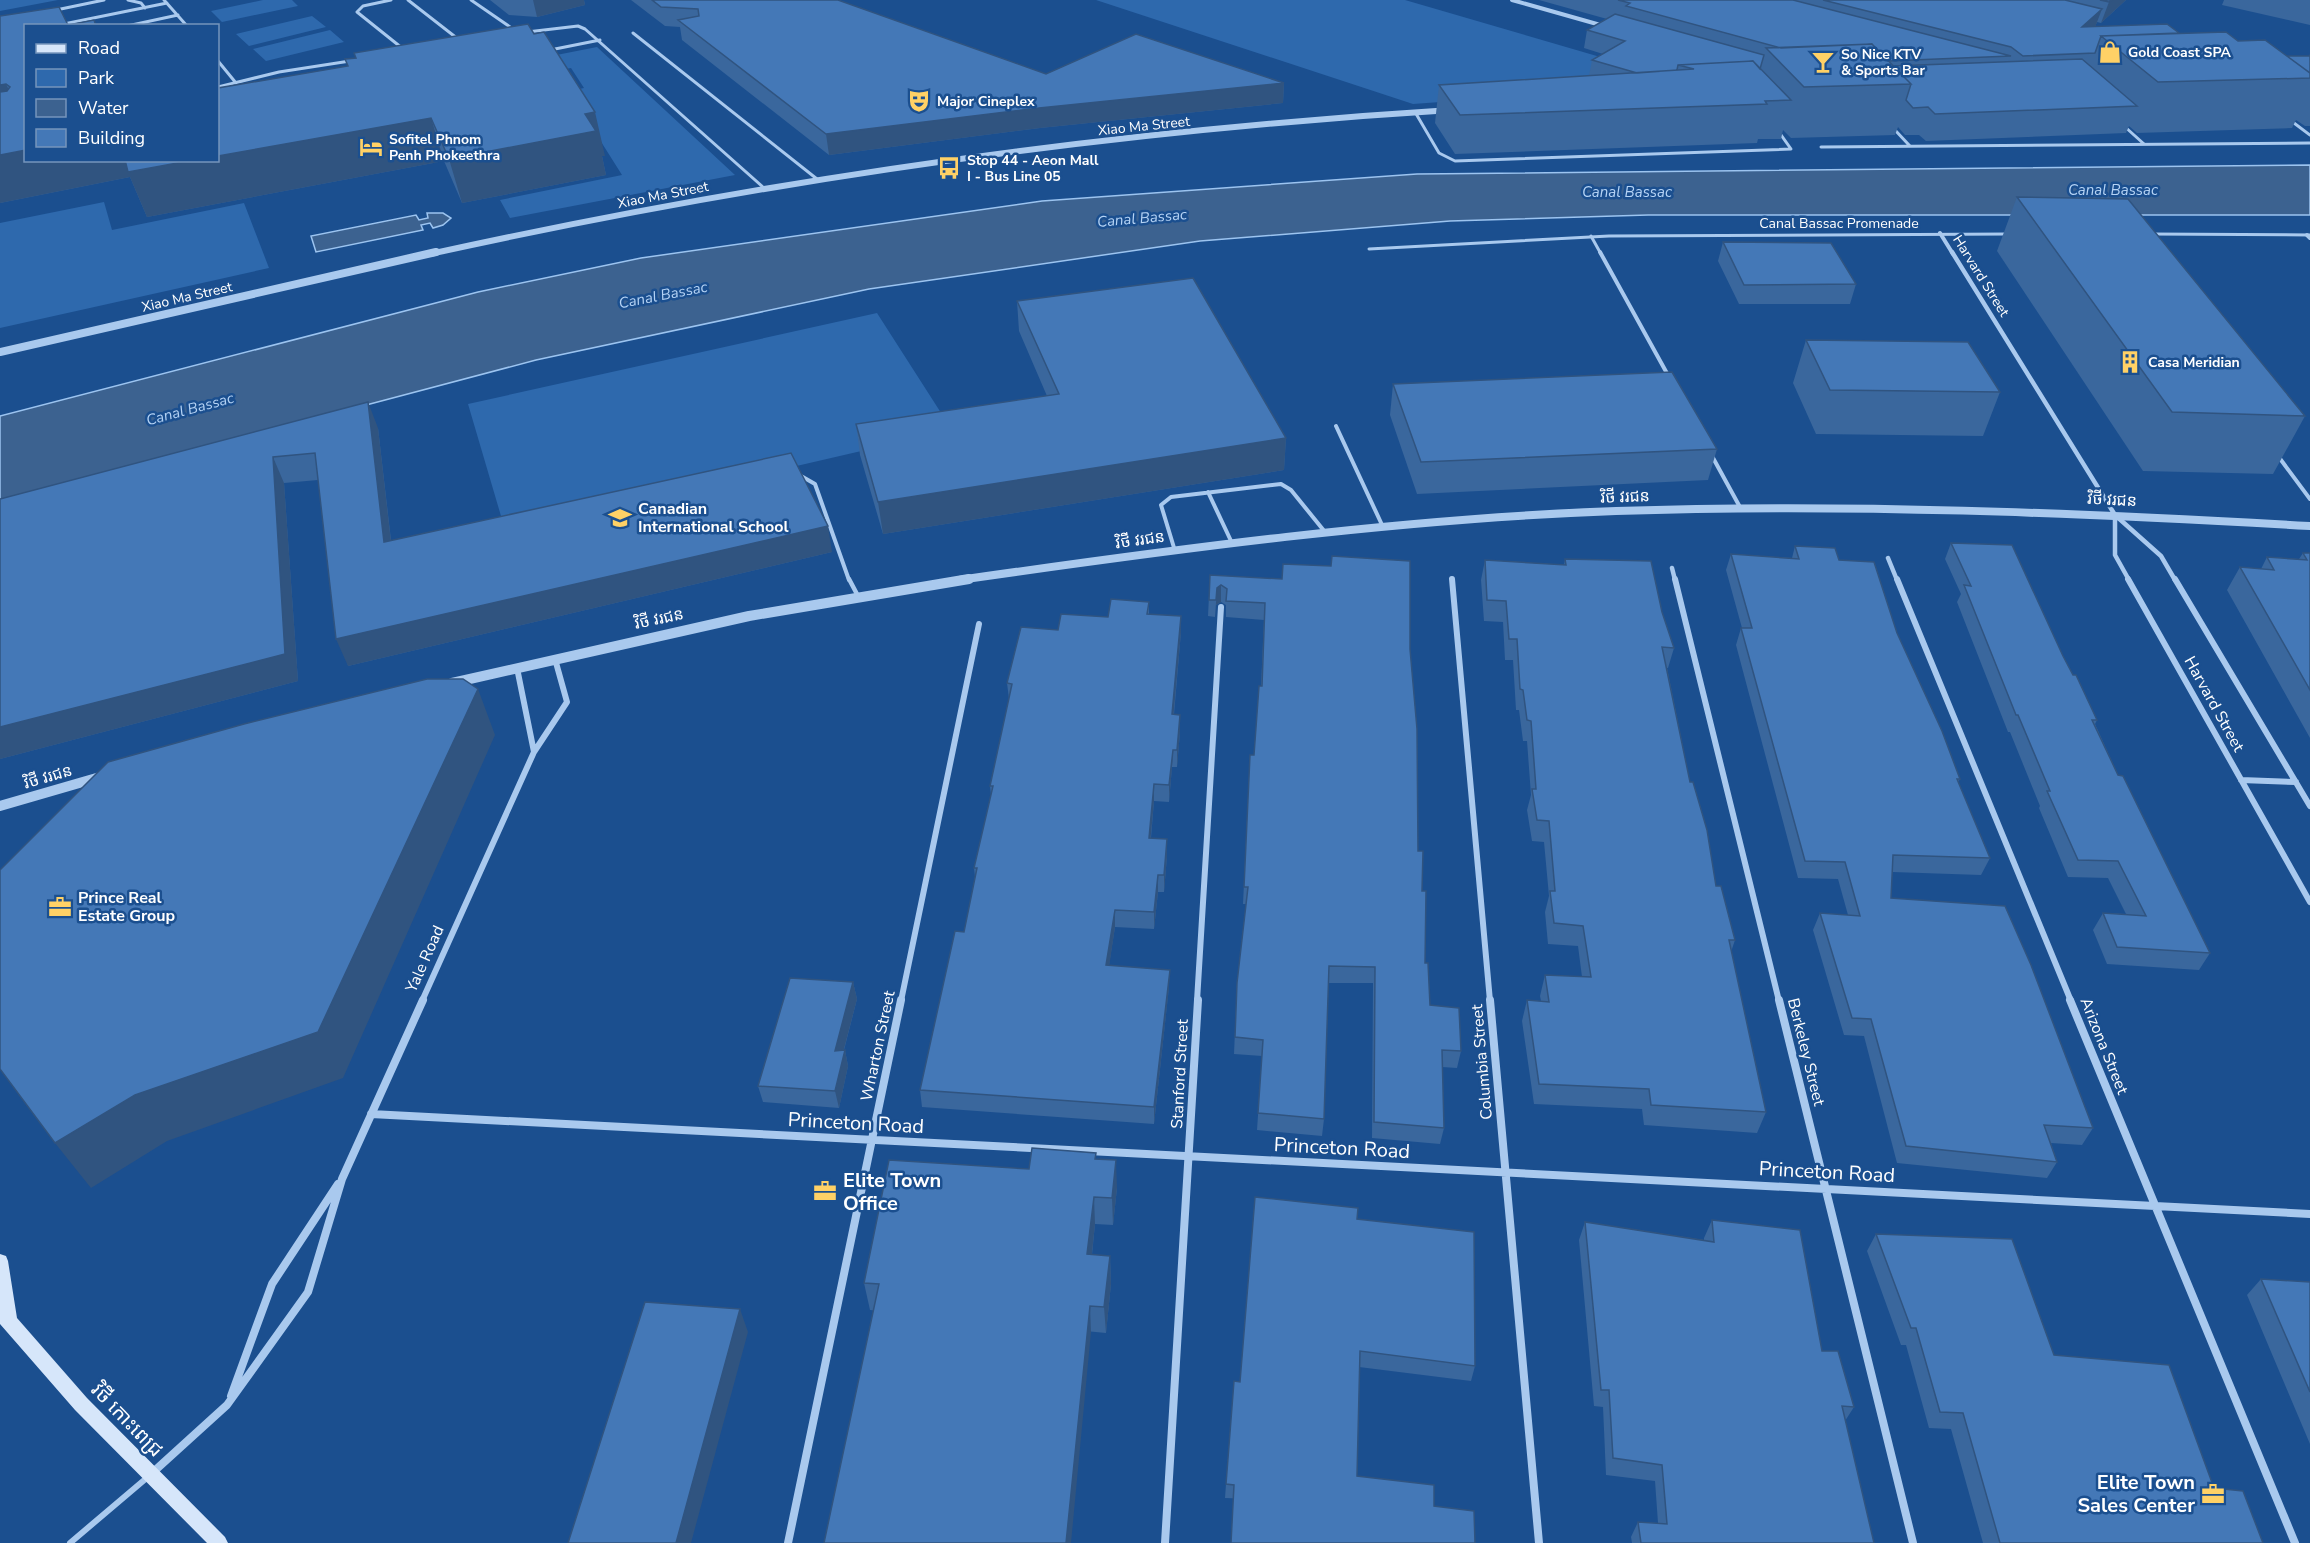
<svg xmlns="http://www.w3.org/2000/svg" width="2310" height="1543" font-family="'Nunito Sans','Noto Sans Khmer',sans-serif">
	<rect width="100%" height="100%" fill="#1b4f8f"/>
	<path fill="#2e69ad" d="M0 0H58L0 11Z
		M263 0H292L298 6 222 22 211 11Z
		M1096 0H1405L1614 61 1563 93 1413 104Z
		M312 16 326 27 249 46 236 34Z
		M330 30 344 42 266 61 253 49Z
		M597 47 735 175 510 218 500 200 622 175 569 91 584 88 571 68 556 71 521 62Z
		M104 202 112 230 244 203 269 268 0 328V223Z
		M877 313 952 430 506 533 468 404Z"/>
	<path fill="#3c6290" stroke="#9cc4f0" stroke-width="1.5" d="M2310 165V215H1648L1450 221 1200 241 869 289 536 360 0 502V416L478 292 641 258 1042 201 1417 174Z
		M427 213H443L451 218 443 225 433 228 430 223 421 225 423 230 316 252 311 236 416 215 419 220 428 218Z"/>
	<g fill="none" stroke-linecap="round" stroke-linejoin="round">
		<path stroke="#a9c9ee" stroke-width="3" d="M128 0 141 3 145 8
			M164 0 187 26
			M391 0 363 6 357 12 402 48
			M408 0 458 39
			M471 0 513 29
			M56 10 104 0
			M54 26 167 3
			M127 26 178 15
			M527 32 578 26 585 29 764 188
			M633 33 817 179
			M550 50 600 40
			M218 61 236 83
			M218 87 279 72 350 61
			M1415 112 1439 153 1455 161 1791 149 1779 132
			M2290 120 2310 135
			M2124 126 2144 144
			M1894 129 1909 145
			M1821 147 2310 143
			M1591 236 1601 254"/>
		<path stroke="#a9c9ee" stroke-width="4" d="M1600 252 1669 377
			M1336 426 1383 527
			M1712 456 1741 509
			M2278 456 2310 499
			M801 476 815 484 849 580
			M1208 492 1232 543
			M1175 551 1161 505 1171 497 1281 484 1291 490 1325 532"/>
		<path stroke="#a9c9ee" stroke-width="4.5" d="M849 579 858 596"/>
		<path stroke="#a9c9ee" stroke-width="6" d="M70 1543 149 1476"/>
		<path stroke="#a9c9ee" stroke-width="3" d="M2150 234 2310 235
			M1369 249 1609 236 2008 234"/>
		<path stroke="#a9c9ee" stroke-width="4" d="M1512 0 1604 26
			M1940 233 1953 254
			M2307 235 2310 238"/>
		<path stroke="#a9c9ee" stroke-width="4.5" d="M1952 252 2115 515 2161 556 2175 580
			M2115 515V555L2129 580
			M1888 558 1897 580
			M1672 568 1675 580"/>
		<path stroke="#a9c9ee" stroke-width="6" d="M1452 579 1490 1001
			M1675 579 1779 1001
			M1897 579 2071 1001
			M2128 579 2310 902
			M2175 579 2310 806
			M517 668 534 752
			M2241 780 2296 782
			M422 1001 534 752 567 702 555 659
			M901 1001 979 624
			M1197 1001 1221 607"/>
		<path stroke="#a9c9ee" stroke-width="8" d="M1490 1000 1539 1543
			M1779 1000 1913 1543
			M2070 1000 2295 1543
			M371 1114 2310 1214
			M231 1396 272 1284 338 1184
			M151 1474 227 1405 308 1292 342 1179 423 1000
			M788 1543 901 1000
			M1165 1543 1198 1000"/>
		<path stroke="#a9c9ee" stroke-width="6" d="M430 254C766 180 1107 131 1451 110"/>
		<path stroke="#a9c9ee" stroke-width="8" d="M0 352 436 252
			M959 580C1176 549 1396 519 1616 511 1847 503 2079 513 2310 526"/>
		<path stroke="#a9c9ee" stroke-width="10" d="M452 683 749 616 969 579
			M0 806 100 777"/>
		<path fill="#d6e6fa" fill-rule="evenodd" d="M0 1254 6 1256 8 1261 17 1318 87 1398 225 1537 228 1543H207L75 1410 0 1324Z"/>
	</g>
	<path fill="#3a679d" d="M490 0H584L585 5 537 17 509 15Z
		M631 0H838L1046 74 1284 83 1283 103 1040 128 829 155 682 40 680 27 665 26Z
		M1539 0H2126L2101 23 2097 22 2095 27 2179 33 2238 41 2287 56H2309L2310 55V126H2305L2296 120 2292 128 2137 133 2129 126 2126 133 1926 141 1919 135H1905L1898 127 1895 135 1791 138 1783 130 1781 139H1758L1757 143 1455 154 1435 123 1439 85 1589 76 1592 60 1603 54 1584 48 1587 30 1607 19Z
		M2224 0H2310V25L2222 5Z
		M0 16 26 160 348 66 605 156H602L606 175 462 203 444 161 147 217 130 177 0 203Z
		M2017 197 2305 416 2273 474 2143 471 1997 251Z
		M1723 242 1856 284 1850 304H1739L1718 261Z
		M1017 301 1286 438 1284 470 883 534 860 455 856 424 1047 396 1019 331Z
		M1806 340 2000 392 1983 436 1816 434 1793 383Z
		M1393 384 1717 449 1708 480 1417 494 1390 415Z
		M378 428 391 540 832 552 348 666 318 480 284 483 298 681 0 759V499Z
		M1951 543 2063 656 2097 720 2095 724 2118 775 2210 953 2199 970 2107 964 2093 930 2103 913 2126 914 2108 878 2068 877 2039 808 2040 806 2010 732H2008L1957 602 1961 594 1945 559Z
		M1795 546 1839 560 1897 633 1960 779 1958 782 1990 858 1981 875 1892 872 1891 898 2093 1128 2082 1145 2051 1143 2057 1162 2047 1178 1897 1163 1864 1036 1844 1035 1813 930 1820 913 1848 915 1838 879 1798 878 1736 645 1741 628H1742L1726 570 1731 554 1792 558Z
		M2303 553H2310V738L2227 590 2240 567 2261 569 2267 557 2299 559Z
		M1332 556 1410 649 1418 851 1422 891 1425 963 1430 1005 1461 1051 1457 1068 1442 1067 1444 1128 1440 1144 1372 1138 1373 983H1328L1324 1119 1322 1136 1257 1130 1262 1056 1234 1054 1237 983 1246 904H1243L1250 755H1254L1261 686 1264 620 1226 617V605L1221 602 1216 605 1215 617 1208 616 1210 575 1282 579 1283 564 1331 566Z
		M1565 559 1662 612 1674 648 1668 668H1667L1690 782 1716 886 1735 940 1731 952 1766 1112 1757 1133 1644 1125 1642 1109 1534 1104 1522 1021 1527 1000 1541 1001 1540 996 1545 975 1582 977 1578 946 1548 944 1545 912 1549 896 1544 842 1532 841 1527 810 1531 795 1527 741H1523L1519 710H1516L1513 660H1505L1503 622 1484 621 1481 580 1485 560 1564 565Z
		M1149 602V614L1181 632 1174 714 1180 732 1177 767H1172L1169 802 1154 801 1151 838 1167 839V856L1164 892H1158L1154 929 1115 927 1109 965 1169 987 1154 1124 922 1107 920 1090 964 932 975 877 974 868 991 795 990 786 1009 699 1007 683 1108 617Z
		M853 982 857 999 844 1050H845L848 1066 839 1108 763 1102 758 1086Z
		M1096 1159 1117 1188 1113 1225 1095 1224 1092 1255 1110 1256 1111 1284 1106 1333 870 1310 864 1283 1029 1169Z
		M1357 1219 1475 1366 1471 1381 1359 1367 1357 1476 1434 1506 1225 1498 1226 1484 1240 1382Z
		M1712 1220 1822 1351 1854 1407 1845 1421 1874 1543H1632L1631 1537 1638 1522 1658 1523 1655 1481 1606 1475 1603 1407 1594 1406 1579 1240 1585 1222 1704 1240V1238Z
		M1876 1234 2054 1355 2214 1488 2263 1543H1983L1951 1429 1929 1428 1906 1345H1901L1867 1251Z
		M2261 1279 2310 1282V1444L2247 1295Z"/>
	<path fill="#305480" d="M533 0H584L585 5 537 17Z
		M2112 0H2126L2101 23 2109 2Z
		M2102 9 2094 30 2082 27Z
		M1284 83 1283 103 1040 128 829 155 826 134 1039 108Z
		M6 84 26 125 0 131V85Z
		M595 112 605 156H602L606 175 462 203 449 159 585 114Z
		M431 118 444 161 147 217 130 177 0 203V155L26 150V160H218V156Z
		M368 402 378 428 394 568 384 542Z
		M1286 438 1284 470 883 534 878 502Z
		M273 457 284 483 298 681 0 759V727Z
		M828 526 832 552 348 666 336 639Z
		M1221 585V602L1216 605 1215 617 1217 588Z
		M1181 616V632L1172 731V714Z
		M478 689 495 735 343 1078 167 1141 91 1188 55 1143Z
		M1180 715V732L1177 767V750Z
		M1173 750 1172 767 1169 802V785Z
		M1154 784V801L1149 855V838Z
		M1167 839V856L1164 892V875Z
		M1158 875V892L1154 929V912Z
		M1115 910V927L1107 981 1106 965Z
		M1170 970 1169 987 1154 1124V1107Z
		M853 982 857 999 839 1068 835 1051Z
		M845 1050 848 1066 839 1108 835 1091Z
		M1116 1160 1117 1188 1113 1225 1112 1198Z
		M1094 1197 1095 1224 1089 1281 1087 1254Z
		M1110 1256 1111 1284 1106 1333 1104 1307Z
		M1090 1306 1091 1332 1071 1543H1066Z
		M740 1309 748 1332 691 1543H676Z"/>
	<path fill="#4478b7" stroke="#305480" stroke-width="1.5" d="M652 0H838L1046 74 1136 34 1284 83 1039 108 826 134 678 20 699 16 698 9 661 7Z
		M1618 0H1793L2011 56 1888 61 1872 44 1781 48 1626 6 1630 3Z
		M1823 0H2065L2102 9 2082 27 2167 24 2179 33 2101 36 2095 53 2023 56 2011 47Z
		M2100 0H2112L2109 2Z
		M59 7 68 25 94 20 96 26H26V150L0 155V92L7 91 10 87 6 84 0 85V16Z
		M1615 14 1764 55 1760 69 1753 61 1678 65 1677 70 1637 73 1592 60 1625 41 1587 30Z
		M528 24 534 34 544 32 595 112 585 114 596 131 449 159 431 118 218 156V88L348 66 345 59 356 58 354 53Z
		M2226 32 2238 41 2265 40 2310 73V78L2158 82 2101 36Z
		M1872 44 1911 84 1804 87 1766 48Z
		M2310 55V73L2287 56H2309Z
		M2082 59 2137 106 1935 114 1928 107 1913 108 1906 100 1911 84 1893 66Z
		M1753 61 1791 100 1765 101 1767 104 1460 115 1439 85 1694 69 1678 65Z
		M125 160H194L128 172Z
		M2017 197 2128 199 2305 416 2172 412Z
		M1723 242 1831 243 1856 284 1744 285Z
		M1193 278 1286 438 878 502 856 424 1059 394 1017 301Z
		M1806 340 1968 342 2000 392 1830 390Z
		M1672 372 1717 449 1421 462 1393 384Z
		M368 402 384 542 791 453 828 526 336 639 315 453 273 457 285 654 0 727V499Z
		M1951 543 2012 545 2063 656 2073 675H2076L2097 720H2092L2118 775 2123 776 2210 953 2117 947 2103 913 2146 916 2118 861 2078 860 2047 791H2050L2018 715H2016L1964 585 1971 586Z
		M1795 546 1835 548 1839 560 1874 562 1897 633 1942 731 1960 779H1957L1990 858 1893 855 1891 898 2005 906 2031 965 2093 1128 2044 1125 2057 1162 1906 1146 1871 1019 1852 1018 1820 913 1860 916 1845 862 1805 861 1741 628H1752L1731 554 1799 559Z
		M2303 553H2310V690L2240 567 2274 570 2267 557 2307 560Z
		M1332 556 1410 561V649L1417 729 1418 851H1423L1422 891H1426L1425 963H1428L1430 1005 1459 1008 1461 1051 1442 1050 1444 1128 1374 1122 1375 967 1329 966 1324 1119 1258 1113 1263 1040 1235 1037 1237 983 1248 887H1244L1250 755H1254L1259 686H1262L1265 603 1226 601 1227 589 1221 585 1217 588 1216 600H1209L1210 575 1282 579 1283 564 1331 566Z
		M1565 559 1651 561 1662 612 1674 648 1662 647 1690 782H1693L1707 830 1716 886H1721L1735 940H1729L1766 1112 1651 1105 1649 1089 1539 1084 1527 1000 1549 1002 1545 975 1591 977 1583 926 1554 923 1550 891H1555L1549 821 1537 820 1532 789H1536L1531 721 1527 720 1523 690 1520 689 1517 639H1509L1506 601 1487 600 1485 560 1566 565Z
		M1111 599 1149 602 1147 614 1181 616 1172 714 1180 715 1177 750H1173L1169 785 1154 784 1149 838 1167 839 1164 875H1158L1154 912 1115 910 1106 965 1170 970 1154 1107 920 1090 955 931 964 932 977 868H974L993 786H990L1012 684 1007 683 1021 627 1058 630 1061 614 1108 617Z
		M427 679H463L478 689 318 1032 135 1095 55 1143 0 1069V870L108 762 244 724Z
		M790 978 853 982 835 1051 845 1050 835 1091 758 1086Z
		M1032 1148 1096 1153 1095 1159 1116 1160 1112 1198 1094 1197 1087 1254 1110 1256 1104 1307 1090 1306 1066 1543H824L879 1284 864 1283 889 1160 1029 1169Z
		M1255 1197 1358 1208 1357 1219 1474 1232 1475 1366 1360 1351 1357 1476 1434 1485V1506L1474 1511 1475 1543H1231L1234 1485 1226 1484 1234 1381 1240 1382Z
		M1712 1220 1800 1230 1822 1351H1838L1854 1407 1842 1406 1874 1543H1641L1638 1522 1667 1524 1662 1465 1613 1458 1609 1390H1601L1585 1222 1714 1242Z
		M1876 1234 2012 1239 2054 1355 2169 1365 2214 1488 2243 1491 2263 1543H2000L1963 1413 1940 1412 1916 1328H1911Z
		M2261 1279 2310 1282V1392Z
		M645 1302 740 1309 676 1543H568Z"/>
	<defs>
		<g id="shop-bare" transform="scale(1.8)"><path d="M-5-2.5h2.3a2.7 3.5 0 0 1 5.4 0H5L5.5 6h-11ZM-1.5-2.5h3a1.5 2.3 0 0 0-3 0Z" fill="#ffd166" stroke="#1b4f8f" stroke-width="2.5" paint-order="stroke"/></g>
		<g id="bar-bare" transform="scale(1.8)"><path d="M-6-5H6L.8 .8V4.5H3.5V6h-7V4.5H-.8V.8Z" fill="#ffd166" stroke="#1b4f8f" stroke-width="2.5" paint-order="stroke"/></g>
		<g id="theatre-bare" transform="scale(1.8)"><path d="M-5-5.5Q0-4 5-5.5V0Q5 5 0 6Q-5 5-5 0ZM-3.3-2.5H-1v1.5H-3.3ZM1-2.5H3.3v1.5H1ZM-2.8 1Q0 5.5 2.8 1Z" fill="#ffd166" stroke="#1b4f8f" stroke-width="2.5" paint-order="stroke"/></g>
		<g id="hotel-bare" transform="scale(1.8)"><path d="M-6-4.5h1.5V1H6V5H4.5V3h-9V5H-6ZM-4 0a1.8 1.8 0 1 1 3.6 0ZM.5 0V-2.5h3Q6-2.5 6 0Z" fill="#ffd166" stroke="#1b4f8f" stroke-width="2.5" paint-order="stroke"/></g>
		<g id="bus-bare" transform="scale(1.8)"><path d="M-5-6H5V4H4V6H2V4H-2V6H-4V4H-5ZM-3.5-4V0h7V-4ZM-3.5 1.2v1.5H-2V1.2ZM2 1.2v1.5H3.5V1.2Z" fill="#ffd166" stroke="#1b4f8f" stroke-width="2.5" paint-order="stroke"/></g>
		<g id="building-bare" transform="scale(1.8)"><path d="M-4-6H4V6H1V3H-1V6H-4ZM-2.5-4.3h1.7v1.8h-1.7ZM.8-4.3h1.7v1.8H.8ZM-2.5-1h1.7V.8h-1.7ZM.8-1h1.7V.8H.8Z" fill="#ffd166" stroke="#1b4f8f" stroke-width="2.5" paint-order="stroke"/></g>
		<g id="school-bare" transform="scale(1.8)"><path d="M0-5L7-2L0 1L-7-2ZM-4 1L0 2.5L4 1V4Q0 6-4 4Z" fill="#ffd166" stroke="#1b4f8f" stroke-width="2.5" paint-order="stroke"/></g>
		<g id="office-bare" transform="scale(1.8)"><path d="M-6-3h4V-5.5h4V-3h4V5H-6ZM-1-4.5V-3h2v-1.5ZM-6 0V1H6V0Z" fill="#ffd166" stroke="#1b4f8f" stroke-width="2.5" paint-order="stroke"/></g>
	</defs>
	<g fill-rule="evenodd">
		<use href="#shop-bare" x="2110" y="52"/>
		<use href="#bar-bare" x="1823" y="62"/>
		<use href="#theatre-bare" x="919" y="101"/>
		<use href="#hotel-bare" x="371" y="147"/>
		<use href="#bus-bare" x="949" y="168"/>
		<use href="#building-bare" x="2130" y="362"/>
		<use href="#school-bare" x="620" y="518"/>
		<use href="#office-bare" x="60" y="907"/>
		<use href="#office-bare" x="825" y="1191"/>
		<use href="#office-bare" x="2213" y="1494"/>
	</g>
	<g text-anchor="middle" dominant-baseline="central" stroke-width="5" stroke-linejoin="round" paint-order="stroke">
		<g font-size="14" font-weight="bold" fill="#fff" stroke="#1b4f8f" text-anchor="start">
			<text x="2128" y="52">Gold Coast SPA</text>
			<text x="1841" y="54">So Nice KTV<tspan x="1841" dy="16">&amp; Sports Bar</tspan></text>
			<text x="937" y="101">Major Cineplex</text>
			<text x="389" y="139">Sofitel Phnom<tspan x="389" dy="16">Penh Phokeethra</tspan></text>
			<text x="967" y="160">Stop 44 - Aeon Mall<tspan x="967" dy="16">I - Bus Line 05</tspan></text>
			<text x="2148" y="362">Casa Meridian</text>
		</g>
		<g font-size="14" fill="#fff" stroke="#1b4f8f">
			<text transform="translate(1144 126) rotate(-6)">Xiao Ma Street</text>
			<text transform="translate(663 195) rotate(-11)">Xiao Ma Street</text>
			<text x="1839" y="223">Canal Bassac Promenade</text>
			<text transform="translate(1981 276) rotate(58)">Harvard Street</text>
			<text transform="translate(187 297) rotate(-13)">Xiao Ma Street</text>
		</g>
		<g font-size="15" font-style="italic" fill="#b5d3f5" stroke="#1b4f8f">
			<text x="2113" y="190">Canal Bassac</text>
			<text x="1627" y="192">Canal Bassac</text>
			<text transform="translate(1142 218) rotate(-5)">Canal Bassac</text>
			<text transform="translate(663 295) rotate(-11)">Canal Bassac</text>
			<text transform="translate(190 409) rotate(-15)">Canal Bassac</text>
		</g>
		<g font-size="16" fill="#fff" stroke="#1b4f8f">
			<text transform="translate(1625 497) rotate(-2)">វិថី វរជន</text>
			<text transform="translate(2112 500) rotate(3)">វិថី វរជន</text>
			<text transform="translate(1140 540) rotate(-8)">វិថី វរជន</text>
			<text transform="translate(659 619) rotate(-12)">វិថី វរជន</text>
			<text transform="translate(2214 704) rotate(61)">Harvard Street</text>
			<text transform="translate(48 777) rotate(-16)">វិថី វរជន</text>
			<text transform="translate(425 959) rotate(-66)">Yale Road</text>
			<text transform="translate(878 1046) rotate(-78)">Wharton Street</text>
			<text transform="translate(2104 1046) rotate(68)">Arizona Street</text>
			<text transform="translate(1806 1052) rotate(76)">Berkeley Street</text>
			<text transform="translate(1482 1062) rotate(-95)">Columbia Street</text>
			<text transform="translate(1180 1074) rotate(-87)">Stanford Street</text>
		</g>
		<g font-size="16" font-weight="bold" fill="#fff" stroke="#1b4f8f" text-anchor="start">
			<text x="638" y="509">Canadian<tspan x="638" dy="18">International School</tspan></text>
			<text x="78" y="898">Prince Real<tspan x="78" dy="18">Estate Group</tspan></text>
		</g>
		<g font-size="20" fill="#fff" stroke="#1b4f8f">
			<text transform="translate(856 1123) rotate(3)">Princeton Road</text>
			<text transform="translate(1342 1148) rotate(3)">Princeton Road</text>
			<text transform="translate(1827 1172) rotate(3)">Princeton Road</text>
			<text transform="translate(127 1420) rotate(46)">វិថី កោះពេជ្រ</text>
		</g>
		<g font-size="20" font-weight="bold" fill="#fff" stroke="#1b4f8f" text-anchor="start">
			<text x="843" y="1180">Elite Town<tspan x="843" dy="23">Office</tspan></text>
			<text x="2195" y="1482" text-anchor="end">Elite Town<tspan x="2195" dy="23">Sales Center</tspan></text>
		</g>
	</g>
	<rect x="24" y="24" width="195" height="138" fill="#1b4f8f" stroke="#7695bc" stroke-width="1.5"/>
	<rect x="36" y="44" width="30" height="9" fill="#d6e6fa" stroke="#7695bc" stroke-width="1.5"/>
	<text x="78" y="54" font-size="18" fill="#ffffff">Road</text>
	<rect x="36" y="69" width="30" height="18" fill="#2e69ad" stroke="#7695bc" stroke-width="1.5"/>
	<text x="78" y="84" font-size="18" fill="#ffffff">Park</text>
	<rect x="36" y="99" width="30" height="18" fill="#3c6290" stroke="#7695bc" stroke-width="1.5"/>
	<text x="78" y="114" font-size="18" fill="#ffffff">Water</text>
	<rect x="36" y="129" width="30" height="18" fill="#4478b7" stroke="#7695bc" stroke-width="1.5"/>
	<text x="78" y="144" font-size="18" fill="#ffffff">Building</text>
</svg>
